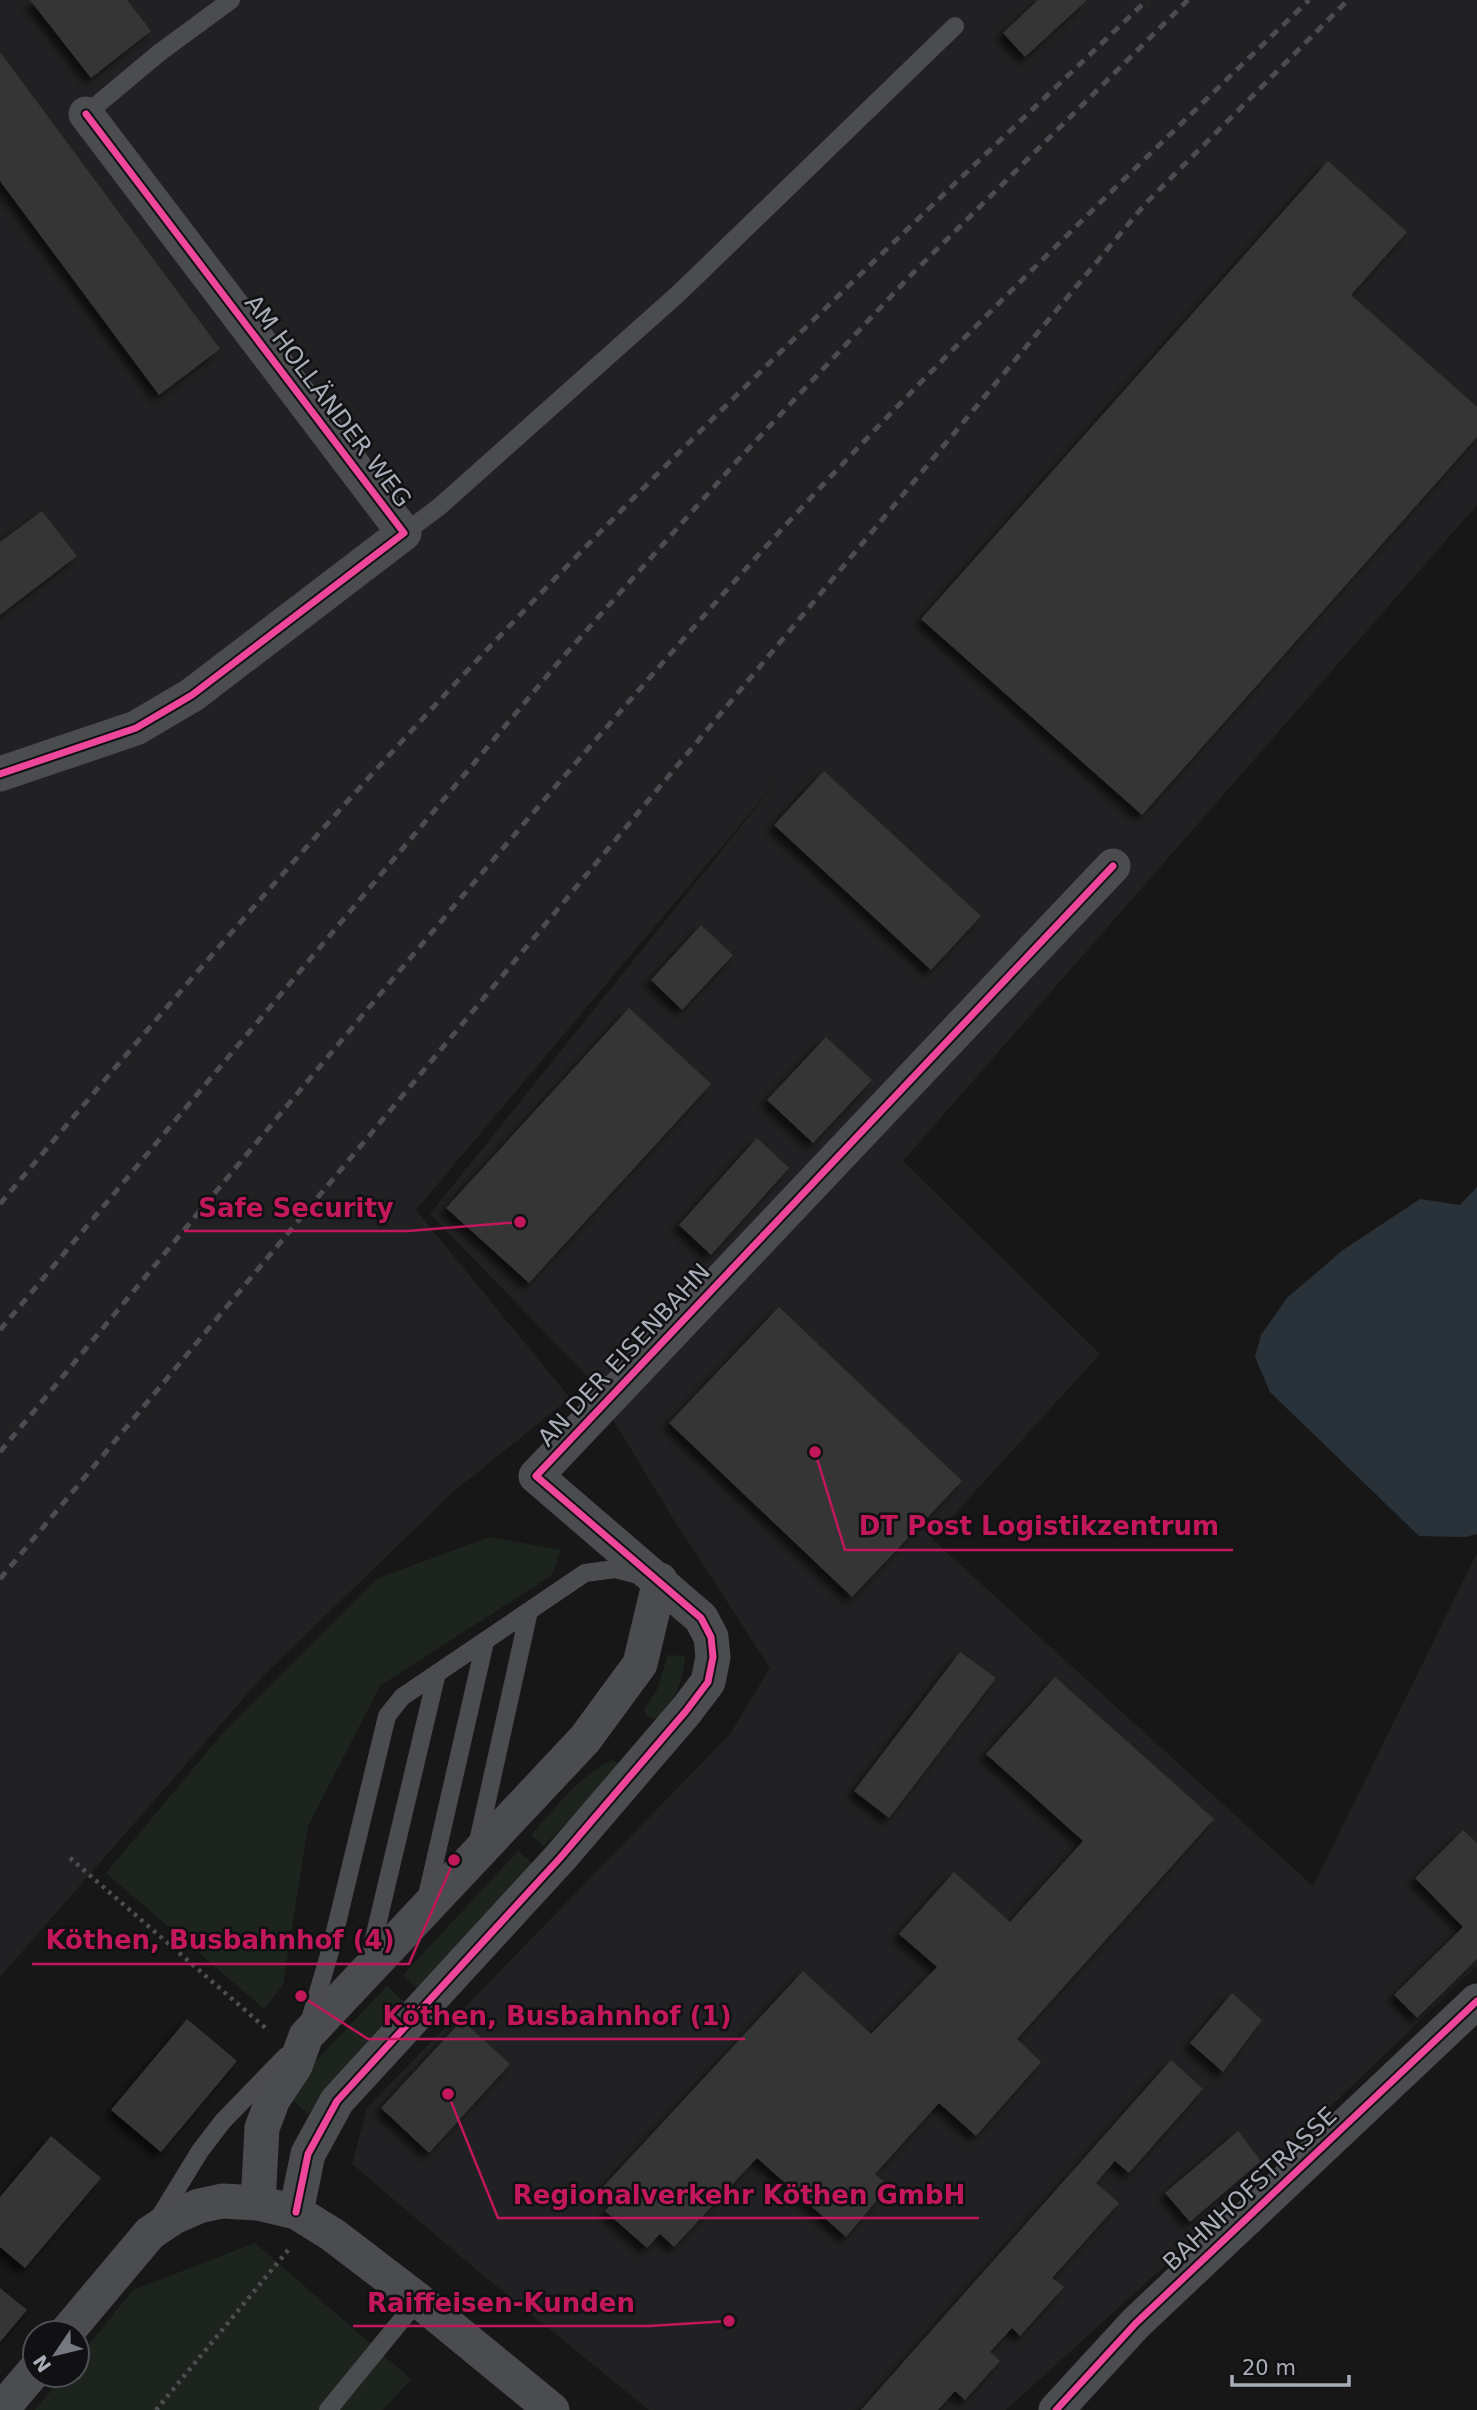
<svg xmlns="http://www.w3.org/2000/svg" width="1477" height="2410" font-family="'DejaVu Sans',sans-serif">
	<defs>
		<filter id="shadow"><feDropShadow dx="-6" dy="6" stdDeviation="3.5" flood-color="#0009"/></filter>
	</defs>
	<rect width="100%" height="100%" fill="#171717"/>
	<path fill="#212123" d="M0 0H1477V505L903 1161 1100 1354 932 1539 1313 1886 1477 1553V1966L1159 2271 1006 2410H649L473 2267 352 2164 367 2108 730 1734 770 1668 672 1517 586 1375 430 1214 778 780 416 1210 570 1398 453 1492 263 1676 0 1977Z"/>
	<path fill="#1d241e" d="M490 1537 561 1550 552 1575 380 1686 308 1826 283 1985 264 2009 106 1873 223 1733 378 1578Z
		M668 1655 685 1656C683 1683 676 1694 662 1717L658 1719 647 1716 644 1710 657 1690Z
		M612 1760 621 1764 620 1767 544 1846 531 1835C556 1807 579 1776 612 1760Z
		M518 1851 532 1863 418 1989 403 1975Z
		M387 1986 406 2004 308 2114 290 2098 311 2066Z
		M255 2243 411 2379 383 2410H35L64 2375H77V2359L133 2290Z"/>
	<path fill="#2a3239" d="M1477 1187V1534L1465 1537 1419 1536 1270 1392 1255 1357 1261 1335 1287 1298 1343 1250 1420 1199 1460 1205Z"/>
	<path fill="#353536" filter="url(#shadow)" d="M30 0H127L151 31 91 78Z
		M1038 0H1087L1025 57 1003 33Z
		M0 52 220 349 159 395 0 181Z
		M1328 161 1407 232 1351 295 1477 407V437L1142 815 921 619Z
		M42 511 77 556 0 615V542Z
		M824 771 981 916 931 970 774 825Z
		M701 925 733 955 682 1010 651 980Z
		M629 1008 711 1084 529 1283 446 1208Z
		M826 1037 872 1080 813 1143 767 1100Z
		M757 1138 789 1168 711 1255 679 1225Z
		M779 1307 962 1481 852 1597 669 1423Z
		M960 1652 996 1678 889 1818 854 1791Z
		M1055 1677 1214 1819 1017 2039 1041 2062 976 2136 939 2103 875 2174 889 2186 846 2237 757 2158 674 2247 660 2234 647 2248 605 2211 615 2200 602 2188 803 1971 871 2034 937 1967 899 1934 954 1872 1010 1922 1083 1841 986 1754Z
		M1463 1830 1477 1843V1959L1417 2018 1394 1995 1463 1927 1415 1878Z
		M1232 1993 1262 2020 1223 2072 1190 2043Z
		M187 2019 237 2061 161 2152 111 2110Z
		M462 2020 510 2064 429 2153 381 2108Z
		M1171 2060 1203 2089 1129 2173 1115 2161 1096 2183 1119 2203 1052 2278 1064 2287 1020 2336 1012 2328 990 2352 1000 2361 965 2400 955 2391 938 2410H861Z
		M1238 2131 1261 2161 1190 2222 1165 2193Z
		M51 2136 101 2178 25 2268 0 2247V2197Z
		M0 2288 27 2310 0 2342Z"/>
	<g fill="none" stroke-linecap="round" stroke-linejoin="round">
		<path stroke="#4d4e52" stroke-width="4.5" stroke-dasharray="3.5 5" stroke-linecap="butt" d="M70 1858 269 2031
			M156 2410 289 2249"/>
		<path stroke="#4b4c50" stroke-width="18" d="M86 114 159 53 231 0
			M404 533 439 507 679 293 955 26
			M477 1846 529 1611
			M426 1900 485 1642
			M369 1959 437 1673
			M309 2023 331 1948 387 1716 402 1697 585 1573 615 1569 642 1576
			M157 2221 200 2151 223 2121 286 2056
			M328 2410 418 2300"/>
		<path stroke="#4b4c50" stroke-width="35" d="M0 774 136 728 192 695 404 533 86 114
			M258 2203 262 2128 273 2099 295 2066 306 2036 585 1739 640 1664 660 1580
			M296 2212 308 2154 337 2101 560 1858 686 1711 708 1682 713 1657 711 1637 701 1618 536 1476 1113 866
			M66 2333 150 2233 174 2217 199 2206 222 2201 258 2203 296 2212 333 2235 418 2300 552 2410
			M1 2410 35 2370
			M1056 2410 1136 2323 1477 2001"/>
		<path stroke="#4b4c4f" stroke-width="5" stroke-dasharray="9 7" stroke-linecap="butt" d="M0 1204C169 1003 339 804 520 615 722 403 936 202 1147 0
			M0 1330 562 658 737 461 910 276 1188 0
			M0 1452C235 1170 466 885 709 610 898 396 1104 198 1309 0
			M0 1579 1145 204 1348 0"/>
		<g stroke="#111113" stroke-width="11">
			<path id="cycleway" d="M0 774 136 728 192 695 404 533 86 114
				M296 2212 308 2154 337 2101 560 1858 686 1711 708 1682 713 1657 711 1637 701 1618 536 1476 1113 866
				M1056 2410 1136 2323 1477 2001"/>
		</g>
		<use href="#cycleway" stroke="#ed469a" stroke-width="7"/>
	</g>
	<g text-anchor="middle" dominant-baseline="central" stroke-width="5" stroke-linejoin="round" paint-order="stroke">
		<g font-size="24" fill="#a8adb8" stroke="#111113">
			<text transform="translate(328 401) rotate(53)">AM HOLLÄNDER WEG</text>
			<text transform="translate(624 1355) rotate(-47)">AN DER EISENBAHN</text>
			<text transform="translate(1250 2189) rotate(-43)">BAHNHOFSTRASSE</text>
		</g>
	</g>
	<path fill="none" stroke="#c2185b" stroke-width="2.5" d="M520 1222L408 1231H184M815 1452L845 1550H1233M454 1860L409 1964H32M301 1996L368 2039H745M448 2094L498 2218H979M729 2321L649 2326H353"/>
	<g fill="#c2185b" stroke="#111113" stroke-width="2.5">
		<circle cx="520" cy="1222" r="7"/>
		<circle cx="815" cy="1452" r="7"/>
		<circle cx="454" cy="1860" r="7"/>
		<circle cx="301" cy="1996" r="7"/>
		<circle cx="448" cy="2094" r="7"/>
		<circle cx="729" cy="2321" r="7"/>
	</g>
	<g font-size="26" text-anchor="middle" font-weight="bold" fill="#c2185b" stroke="#111113" stroke-width="5" stroke-linejoin="round" paint-order="stroke">
		<text x="296" y="1217">Safe Security</text>
		<text x="1039" y="1535">DT Post Logistikzentrum</text>
		<text x="220" y="1949">Köthen, Busbahnhof (4)</text>
		<text x="557" y="2025">Köthen, Busbahnhof (1)</text>
		<text x="739" y="2204">Regionalverkehr Köthen GmbH</text>
		<text x="501" y="2312">Raiffeisen-Kunden</text>
	</g>
	<g transform="translate(56 2354) rotate(235)"><circle r="33" fill="#111113" stroke="#4d4f55" stroke-width="2"/>
	<path d="M0-5L12 26L0 18L-12 26Z" fill="#757880"/>
	<text y="-10" font-size="19" font-weight="bold" text-anchor="middle" fill="#a8adb8">N</text>
	</g>
	<path d="M1232 2375v10h117v-10" fill="none" stroke="#a8adb8" stroke-width="3.5"/>
	<text x="1242" y="2375" font-size="21" fill="#a8adb8" stroke="#111113" stroke-width="5" paint-order="stroke">20 m</text>
</svg>
